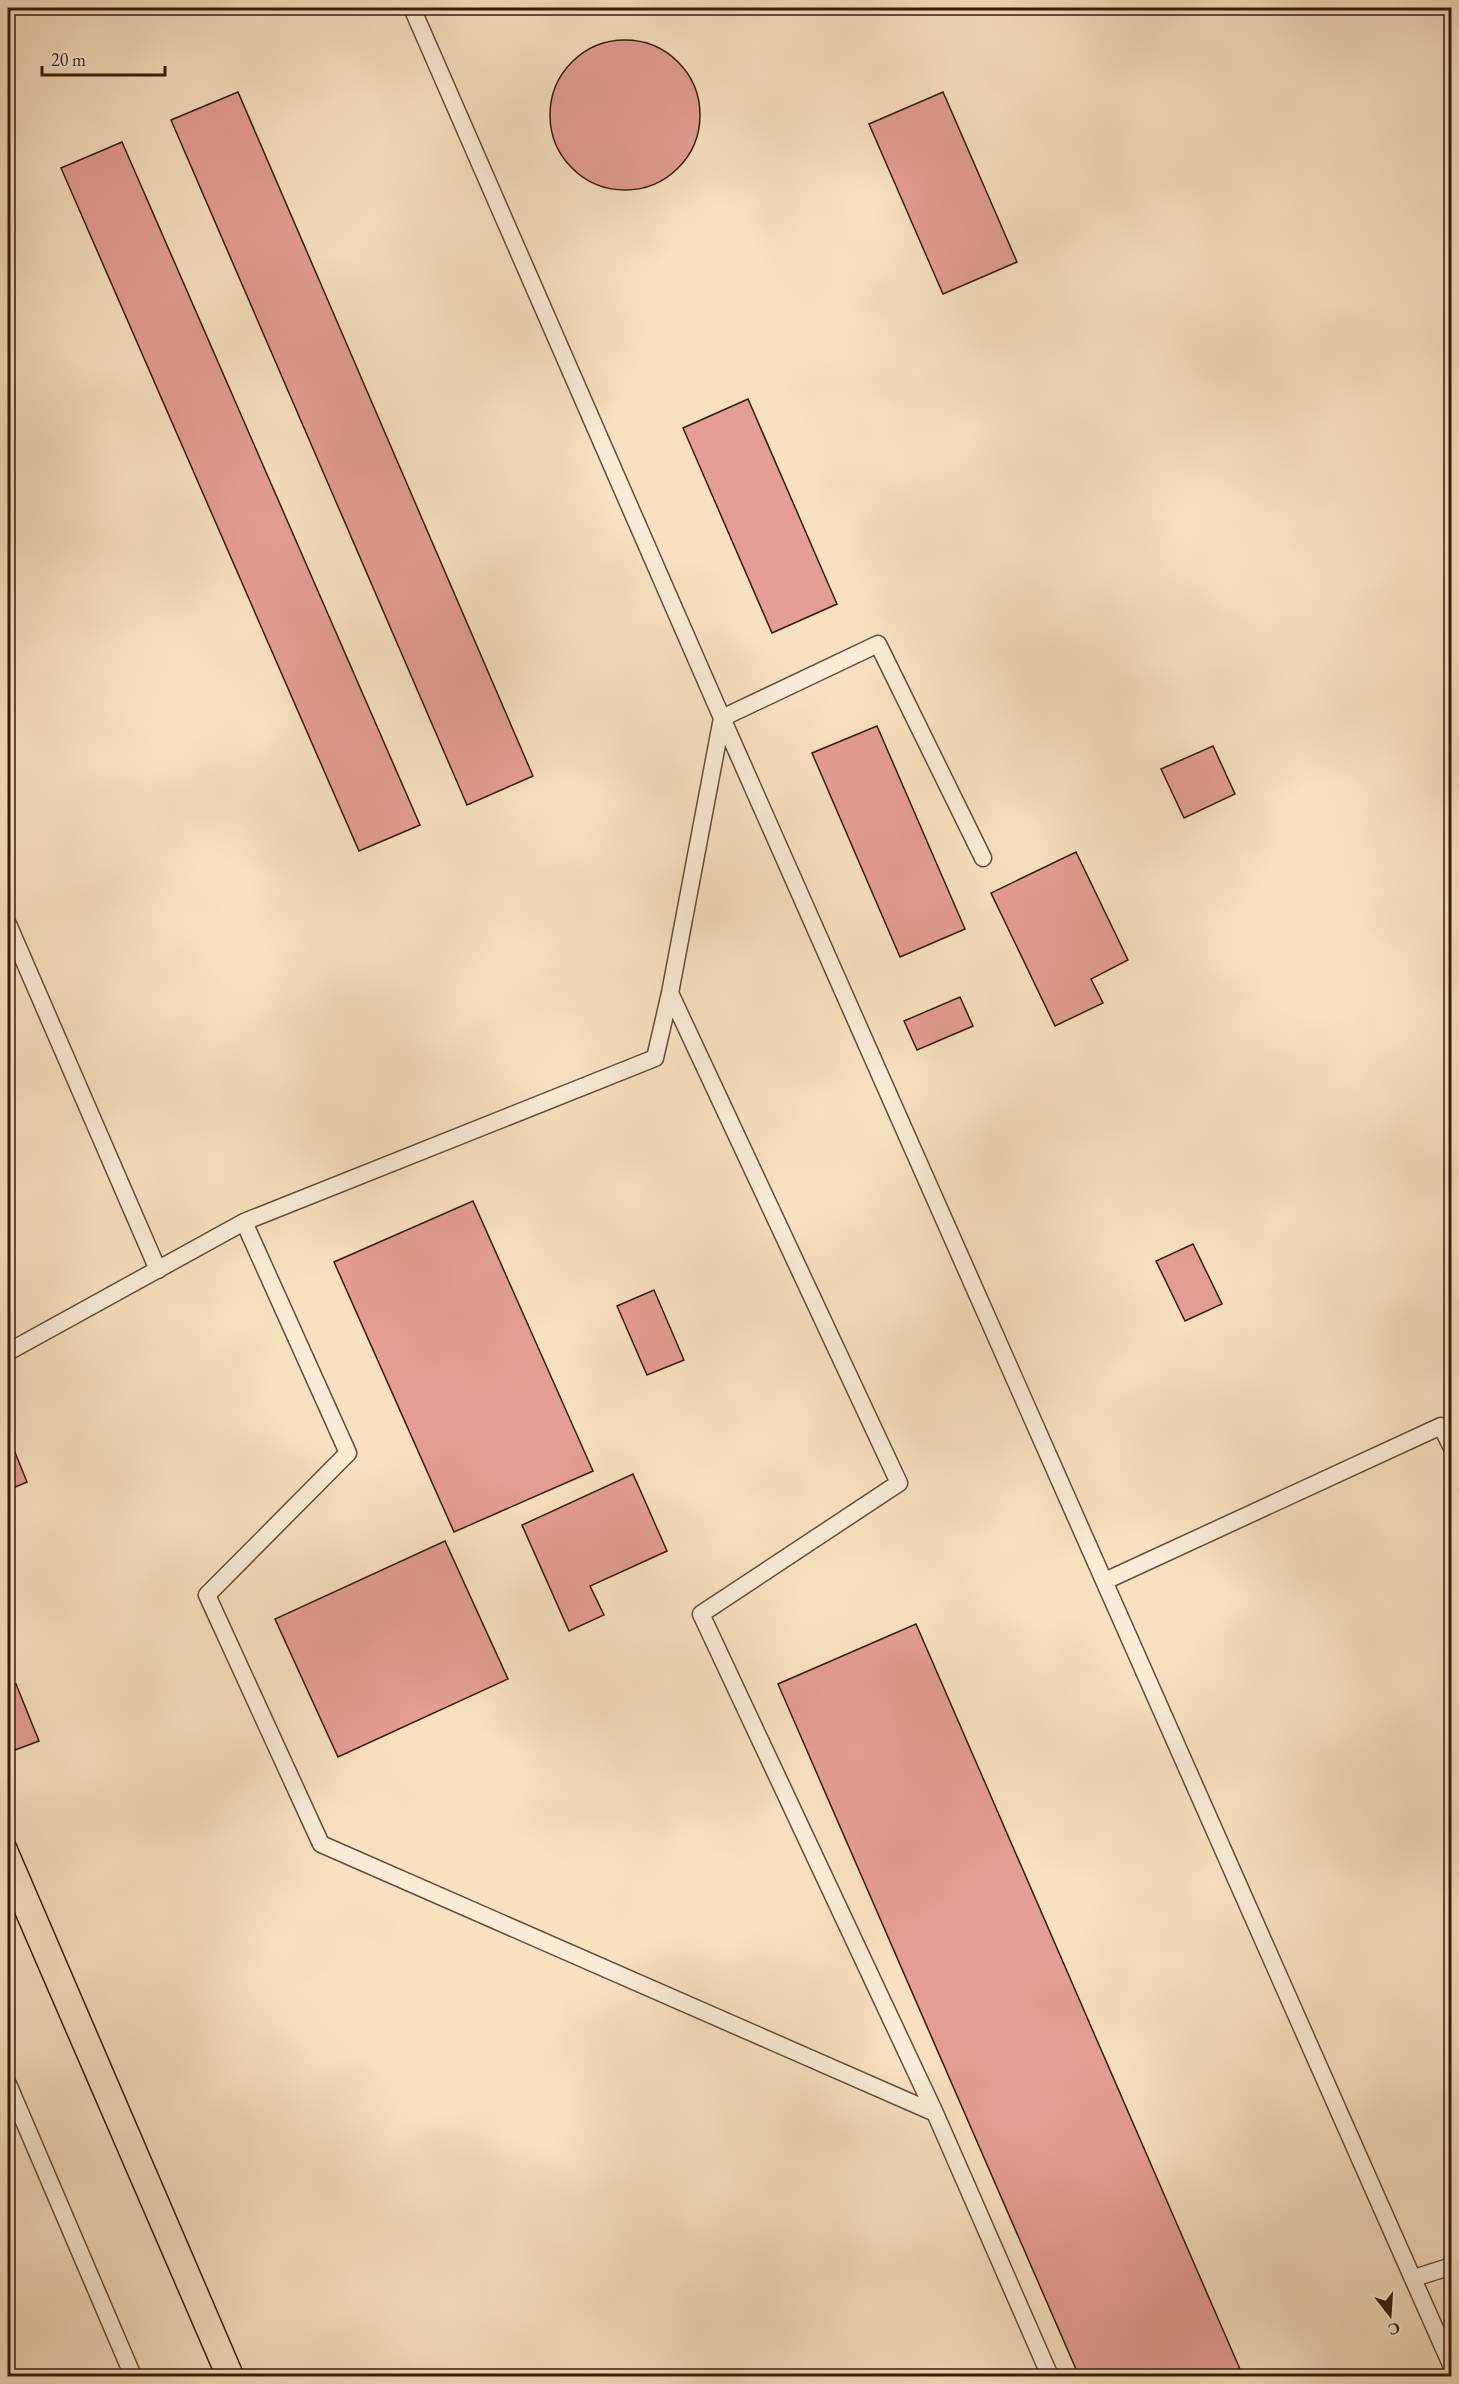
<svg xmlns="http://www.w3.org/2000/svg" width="1459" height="2384" font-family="'EB Garamond',serif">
	<rect width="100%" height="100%" fill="#f8e1c1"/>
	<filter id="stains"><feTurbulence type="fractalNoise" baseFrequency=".00333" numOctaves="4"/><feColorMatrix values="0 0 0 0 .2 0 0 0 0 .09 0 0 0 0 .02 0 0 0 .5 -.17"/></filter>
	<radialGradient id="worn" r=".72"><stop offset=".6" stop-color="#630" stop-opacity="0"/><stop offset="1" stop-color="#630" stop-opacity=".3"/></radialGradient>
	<path fill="#e49e93" stroke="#351a08" stroke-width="1.5" d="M550 115a75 75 0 1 1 150 0a75 75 0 1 1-150 0Z
		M238 92 533 776 467 805 171 120Z
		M943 92 1017 262 943 294 869 124Z
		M122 142 420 825 359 851 61 168Z
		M748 399 837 604 772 633 683 428Z
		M877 726 965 929 900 957 812 753Z
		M1213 746 1235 794 1184 818 1161 769Z
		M1076 852 1128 960 1091 979 1103 1003 1055 1026 991 893Z
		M960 997 973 1026 917 1050 904 1021Z
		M473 1201 593 1471 454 1532 334 1262Z
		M1193 1244 1222 1304 1185 1321 1156 1261Z
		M654 1290 684 1360 647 1375 617 1306Z
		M8 1435 27 1482 8 1490Z
		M633 1474 667 1551 590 1586 604 1615 569 1631 522 1525Z
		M445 1541 508 1679 338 1757 275 1619Z
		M916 1624 1243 2376H1079L778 1684Z
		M16 1684 39 1741 15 1750 8 1730V1687Z"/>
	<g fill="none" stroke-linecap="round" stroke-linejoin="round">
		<g stroke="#664c36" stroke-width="19">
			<path id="service" d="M412 8 722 718 1452 2367
				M8 924 158 1270
				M670 993 899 1483 701 1614 935 2113
				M244 1222 348 1453 207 1595 321 1844 935 2113 1050 2376
				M8 1352 244 1222 655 1058 670 993 722 718 878 644 983 858
				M1105 1581 1441 1426 1452 1448
				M8 2084 133 2376
				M1414 2278 1452 2266"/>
		</g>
		<use href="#service" stroke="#faecd7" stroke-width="16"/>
		<path stroke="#351a08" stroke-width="1.5" d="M8 1825 245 2376
			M8 1898 215 2376"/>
	</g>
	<rect width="1459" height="2384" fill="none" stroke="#f8e1c1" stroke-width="30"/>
	<rect x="9" y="9" width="1441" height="2366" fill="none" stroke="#351a08" stroke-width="3"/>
	<rect x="15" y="15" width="1429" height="2354" fill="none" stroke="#351a08" stroke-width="1.5"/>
	<g transform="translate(1390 2315) rotate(163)" stroke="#faecd7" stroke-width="4.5" paint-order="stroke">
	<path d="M0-4.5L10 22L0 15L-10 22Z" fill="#351a08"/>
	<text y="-9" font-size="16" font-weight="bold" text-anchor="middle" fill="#351a08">С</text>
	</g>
	<path d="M42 66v9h123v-9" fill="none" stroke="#351a08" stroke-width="3"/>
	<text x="51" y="66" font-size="18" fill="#351a08" stroke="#faecd7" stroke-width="4.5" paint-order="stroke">20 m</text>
	<rect width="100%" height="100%" filter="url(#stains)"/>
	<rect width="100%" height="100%" fill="url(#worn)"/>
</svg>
